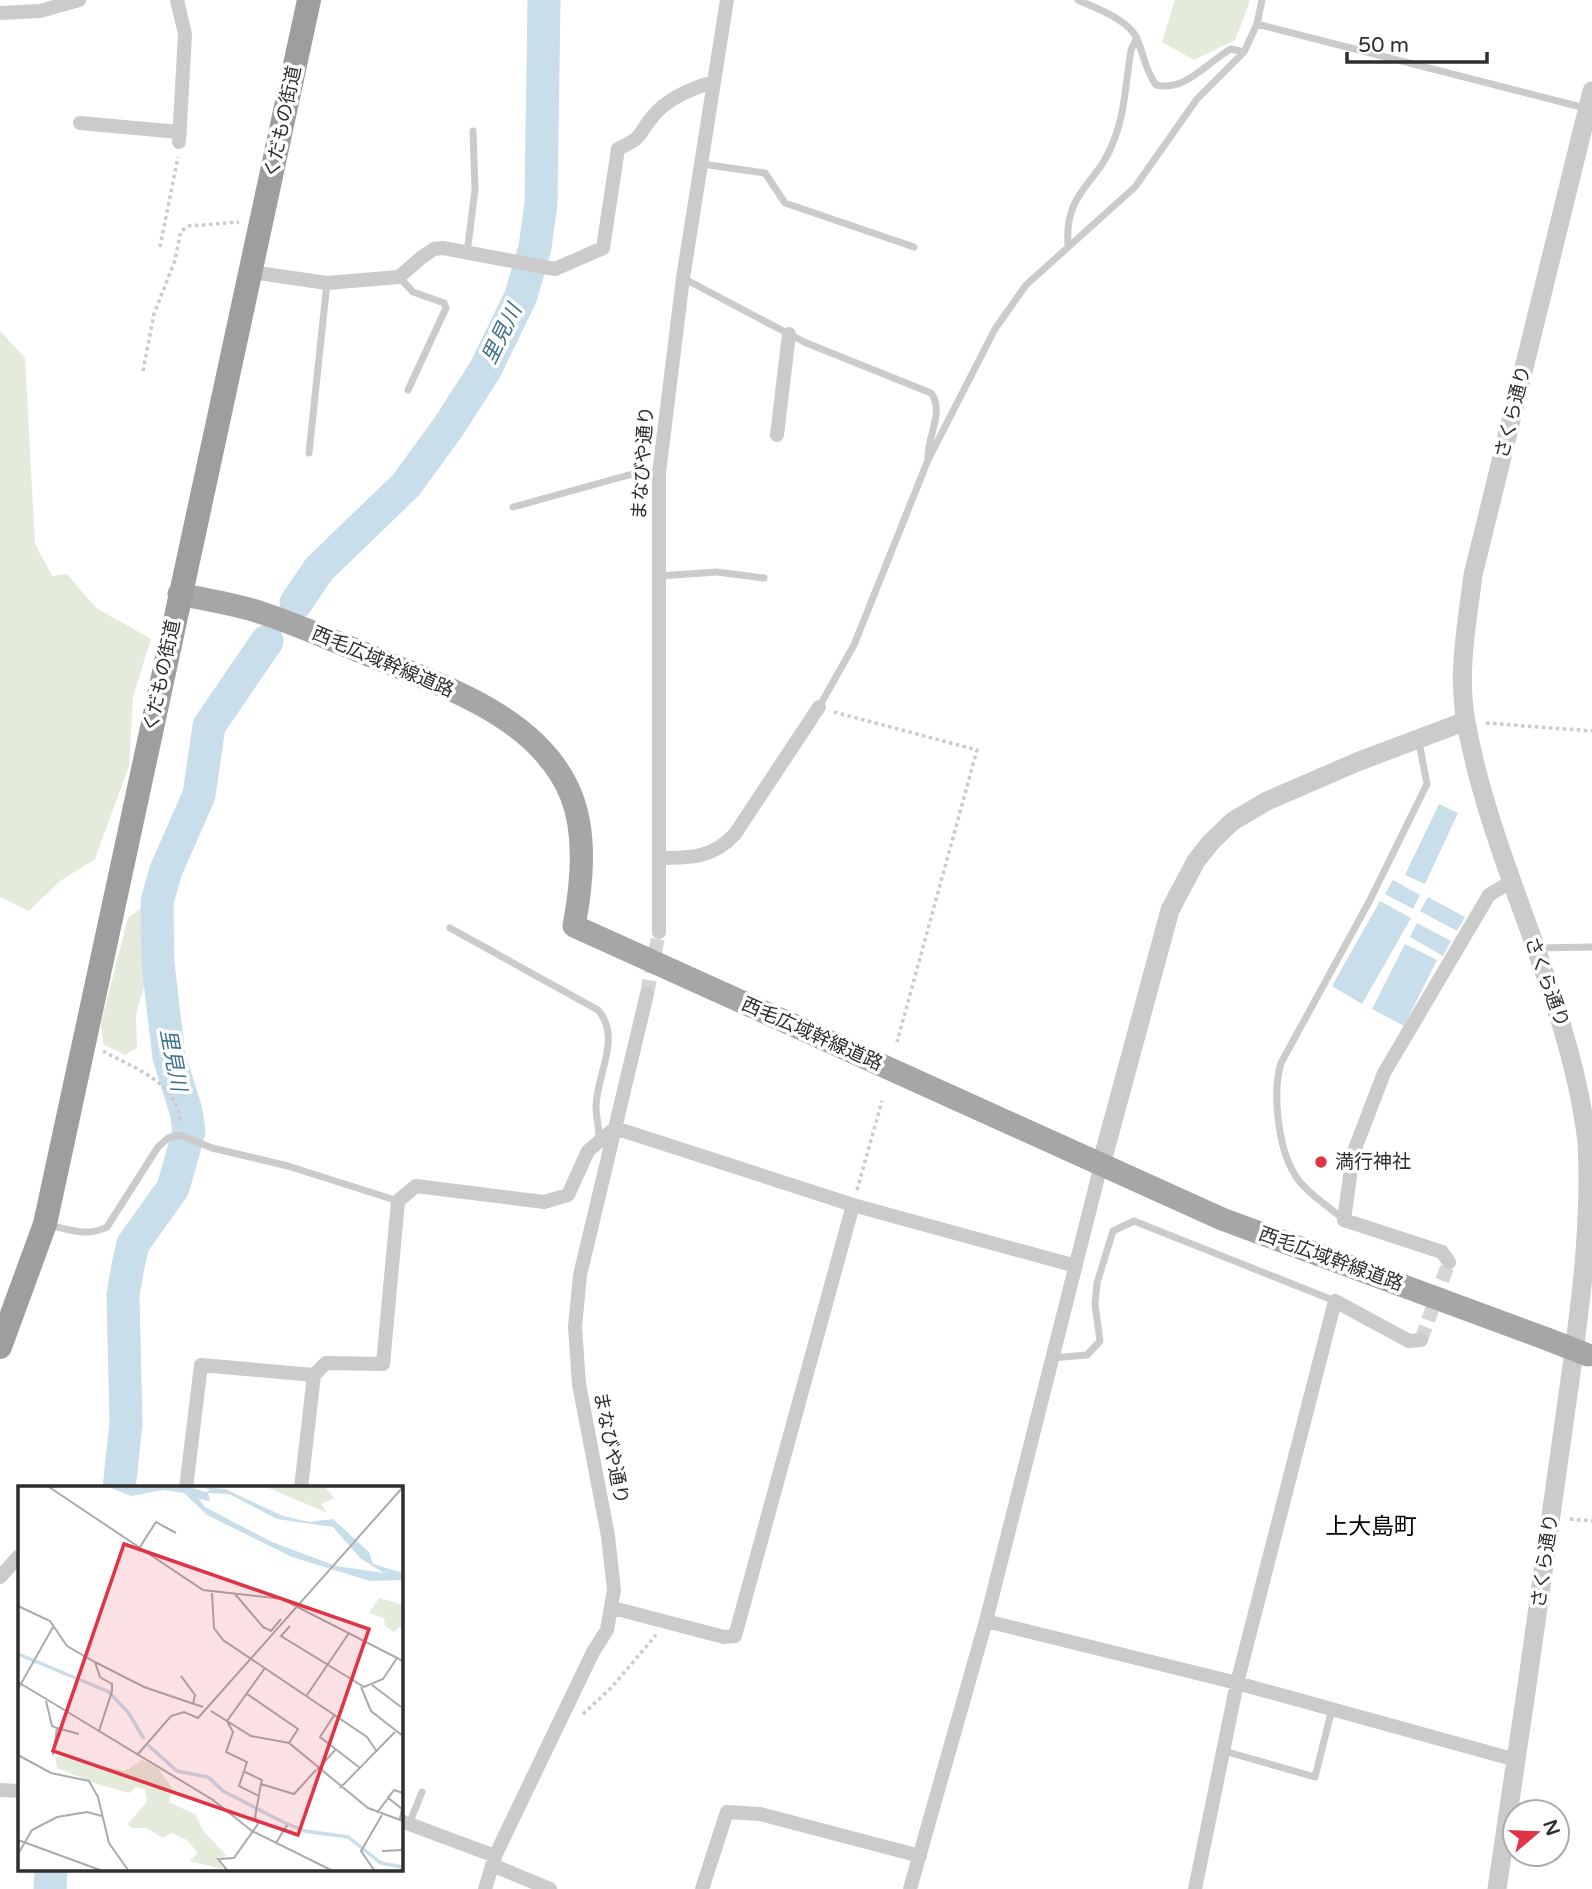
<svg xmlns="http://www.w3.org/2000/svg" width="1592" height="1889" font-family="'Varela Round','Noto Sans JP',sans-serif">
	<rect width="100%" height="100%" fill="#fff"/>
	<path fill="#e4ebdb" d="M1175 0H1249V4L1235 40 1194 60 1162 42Z
		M0 331 25 358 35 544 52 576 67 574 96 608 151 639 133 697 129 766 95 859 60 881 29 911 0 897Z
		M143 907 153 910 154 953 136 1014 137 1048 125 1055 103 1044 101 1023 128 918Z"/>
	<path fill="#c8deea" d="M1439 804 1458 813 1425 884 1405 875Z
		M1393 880 1420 895 1413 909 1385 894Z
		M1428 897 1465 917 1457 931 1420 911Z
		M1380 901 1411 918 1362 1004 1332 986Z
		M1417 923 1451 941 1443 956 1410 937Z
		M1405 944 1437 960 1404 1026 1372 1009Z"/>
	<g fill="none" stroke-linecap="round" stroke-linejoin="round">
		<path stroke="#c8deea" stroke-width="33" d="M296 603 319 569 406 485 449 426 485 370 521 296 535 247 541 203 544 0
			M119 1488 126 1424 123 1295 128 1266 133 1244 173 1188 189 1131 186 1111 169 1057 158 964 157 902 166 870 199 795 209 726 267 641
			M50 1889 51 1870"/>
		<path stroke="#d5d5d5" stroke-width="14" stroke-dasharray="14 7" stroke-linecap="butt" d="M647 994 659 932
			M1421 1340 1449 1262"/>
		<path stroke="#cbcbcb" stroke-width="3.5" stroke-dasharray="3.5 3.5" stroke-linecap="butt" d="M160 247 178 157
			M143 371 154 314 175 260 181 231 189 226 239 222
			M834 712 977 750 897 1042
			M1486 723 1592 731
			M103 1051C133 1068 178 1082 180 1122
			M857 1190 882 1101
			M1570 1519 1592 1521
			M583 1714 612 1687 656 1635"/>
		<path stroke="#cbcbcb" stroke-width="7" d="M1078 0C1095 8 1130 20 1137 39 1144 55 1145 70 1156 85 1186 92 1207 62 1231 49L1244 52
			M1257 24 1585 108
			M702 164 765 173 785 203 914 247
			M1068 245C1064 190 1099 184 1114 140 1125 113 1126 79 1131 50L1137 38
			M467 253 475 190 473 131
			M399 277 413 292 444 303 446 308 408 390
			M683 278 804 342 931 393C945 411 927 437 928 458
			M309 453 327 283
			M513 507 636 473H659
			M659 576 717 572 764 578
			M819 707 854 645 928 460 995 329 1026 285 1135 187 1197 99 1244 52 1257 24 1262 0
			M450 928 598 1010C622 1038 597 1073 596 1106 596 1116 599 1128 599 1139
			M1537 948 1592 947
			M1344 1220C1330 1207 1305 1192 1295 1175 1278 1148 1272 1093 1281 1063L1370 900 1427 784 1419 742
			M49 1225C70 1230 88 1237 107 1227L158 1147 168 1138 180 1135 212 1148 288 1166 398 1201
			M1051 1358 1087 1355 1100 1341 1095 1304 1097 1283 1113 1231 1134 1221 1335 1301
			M1224 1751 1315 1777 1332 1709
			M409 1824 422 1792"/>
		<path stroke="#cbcbcb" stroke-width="14" d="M177 0 185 34 179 142
			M0 13 40 11 79 0
			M80 123 179 132
			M251 272 327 283 399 277 422 257 434 249 443 248 555 269 603 248 618 149C647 135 636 135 654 115 668 98 693 88 713 82
			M777 435 789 334
			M659 858C691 858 713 858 735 834L819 707
			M659 932V473L683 278 727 0
			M1449 1262 1442 1252 1344 1220 1353 1154 1384 1073 1489 895 1512 881
			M186 1488 201 1365 314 1375 326 1363 383 1364 398 1201 416 1186 544 1202 568 1195 588 1151 615 1128 853 1205 1076 1266
			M301 1488 314 1375
			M0 1577 19 1556
			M613 1608 724 1637 735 1636 853 1205
			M986 1621 1237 1683 1516 1760
			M0 1790 19 1791
			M401 1821 495 1856
			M492 1865 550 1889
			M485 1889 495 1856 593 1652 607 1630 614 1590 608 1536 579 1384 575 1327 580 1275 647 994
			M702 1889 727 1812 760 1814 920 1856
			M910 1889 986 1621 1101 1165
			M1195 1889 1237 1683 1335 1301 1409 1341 1421 1340"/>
		<path stroke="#cbcbcb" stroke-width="19" d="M1101 1165 1170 910 1196 861 1211 842 1233 821 1267 801 1357 762 1466 721
			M1497 1889C1520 1734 1543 1578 1564 1423 1577 1331 1592 1235 1587 1142 1570 997 1492 866 1466 722 1457 673 1467 624 1473 575L1592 91"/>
		<path stroke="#a6a6a6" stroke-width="23" d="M179 594C207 600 236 604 262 613 299 625 335 642 371 656 442 686 539 716 571 795 587 835 582 884 574 926L1222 1219 1547 1339"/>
		<path stroke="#9e9e9e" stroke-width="24" d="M0 1347 45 1224 309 0"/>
		<path stroke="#a6a6a6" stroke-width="23" d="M1547 1339 1588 1355"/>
	</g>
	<circle fill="#e13346" stroke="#fff" stroke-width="2.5" cx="1321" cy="1162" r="7"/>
	<g text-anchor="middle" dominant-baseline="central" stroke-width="7" stroke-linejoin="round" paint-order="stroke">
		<g font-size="19" fill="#2e2e2e" stroke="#fff">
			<text transform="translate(283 122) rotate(-78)">くだもの街道</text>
			<text transform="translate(1513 412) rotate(-76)">さくら通り</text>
			<text transform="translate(643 463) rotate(-86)">まなびや通り</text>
			<text transform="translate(383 662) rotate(23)">西毛広域幹線道路</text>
			<text transform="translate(162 676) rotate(-78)">くだもの街道</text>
			<text transform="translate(1547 982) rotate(70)">さくら通り</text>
			<text transform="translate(812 1034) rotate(24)">西毛広域幹線道路</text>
			<text transform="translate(1331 1259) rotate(20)">西毛広域幹線道路</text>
			<text transform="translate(611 1448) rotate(79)">まなびや通り</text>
			<text transform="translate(1545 1561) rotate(-82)">さくら通り</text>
		</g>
		<g font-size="19" fill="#2e2e2e" stroke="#fff" text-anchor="start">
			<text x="1335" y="1162">満行神社</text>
		</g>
		<g font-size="21" font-style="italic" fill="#3e718e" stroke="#fff">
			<text transform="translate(502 334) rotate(-64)">里見川</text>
			<text transform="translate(173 1060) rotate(79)">里見川</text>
		</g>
		<g font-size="23" fill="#000" stroke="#fff">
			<text x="1371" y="1527">上大島町</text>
		</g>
	</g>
	<g transform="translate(18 1486)">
		<rect width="385" height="385" fill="#fff"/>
		<path d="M248 1H307L316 12 303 18 309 27ZM361 112 385 119V142L382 140 376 146 367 140 366 132 351 127ZM37 270 107 285 124 274 140 282 154 302 151 316 178 329 185 345 209 370 199 371 205 383 171 375 180 367 169 354 154 347 145 352 128 342H114L110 338 129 315 127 303 119 301 111 307 79 298 39 282Z" fill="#e4ebdb"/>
		<path d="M91 1H171L188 6 192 4 185 1 207 3 265 30 291 36 315 33 351 66 355 78 385 87V94L352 95 274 71 189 29 166 7 145 4 113 10ZM190 7 211 8 259 33 315 41 342 72 366 87 318 80 254 56 187 21 181 13 192 15Z" fill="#c8deea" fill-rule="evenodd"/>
		<path fill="none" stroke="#c8deea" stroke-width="3.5" d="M0 168 91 206 110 226 126 253M130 259 159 285 190 291 205 305 263 335 287 345 330 351 363 377 385 381"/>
		<path fill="none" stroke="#ababab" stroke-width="2" d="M31 1 185 104 264 113 385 175M120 64 138 36 158 47M194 107 196 142 205 154 349 251 359 266M217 108 245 141 253 145 263 133M0 120 32 135 49 160 77 176 126 201 185 221M272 140 263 150 346 201 365 193 379 172M77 176 82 191 94 198V205L81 245M163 190 177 209 175 218M0 196 195 314 234 345 313 384M354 199 383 221M343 201 353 225 385 250M0 203 35 141M229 208 280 243 271 257M289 209 331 147M28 215 34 240 39 242 35 269M193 225 233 250 271 257 350 322 385 335M317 228 302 251 342 282M39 242 61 248M120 268 153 230 166 226 180 232 385 1M0 269 33 287 71 295 80 311 91 357 110 384M299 284 318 263M227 286 244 294 243 298 276 308 298 284M322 302 377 246M241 310 221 300 229 276 208 266 215 246 209 235 247 182M369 311 384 323 382 333M359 327 376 304 385 307M0 354 82 384M258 357 269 339M364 365 385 364M0 368 14 344 39 331 69 326 84 330M209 384 200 373 216 372 240 338 237 331 243 298M356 384 343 365 364 329"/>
		<path fill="#e13346" fill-opacity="0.15" stroke="#e13346" stroke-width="3.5" d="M106 58 351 143 280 349 35 265Z"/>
		<rect width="385" height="385" fill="none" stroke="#2e2e2e" stroke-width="3.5"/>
	</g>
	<g transform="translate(1536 1833) rotate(71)"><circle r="33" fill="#ffffff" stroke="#ababab" stroke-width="2"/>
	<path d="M0-5L12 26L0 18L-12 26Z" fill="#e13346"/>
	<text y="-10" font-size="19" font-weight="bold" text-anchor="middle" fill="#2e2e2e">N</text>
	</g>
	<path d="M1347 52v10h140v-10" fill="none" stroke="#2e2e2e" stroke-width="3.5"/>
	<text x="1358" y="52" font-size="21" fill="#2e2e2e" stroke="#ffffff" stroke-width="5" paint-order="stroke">50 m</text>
</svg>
